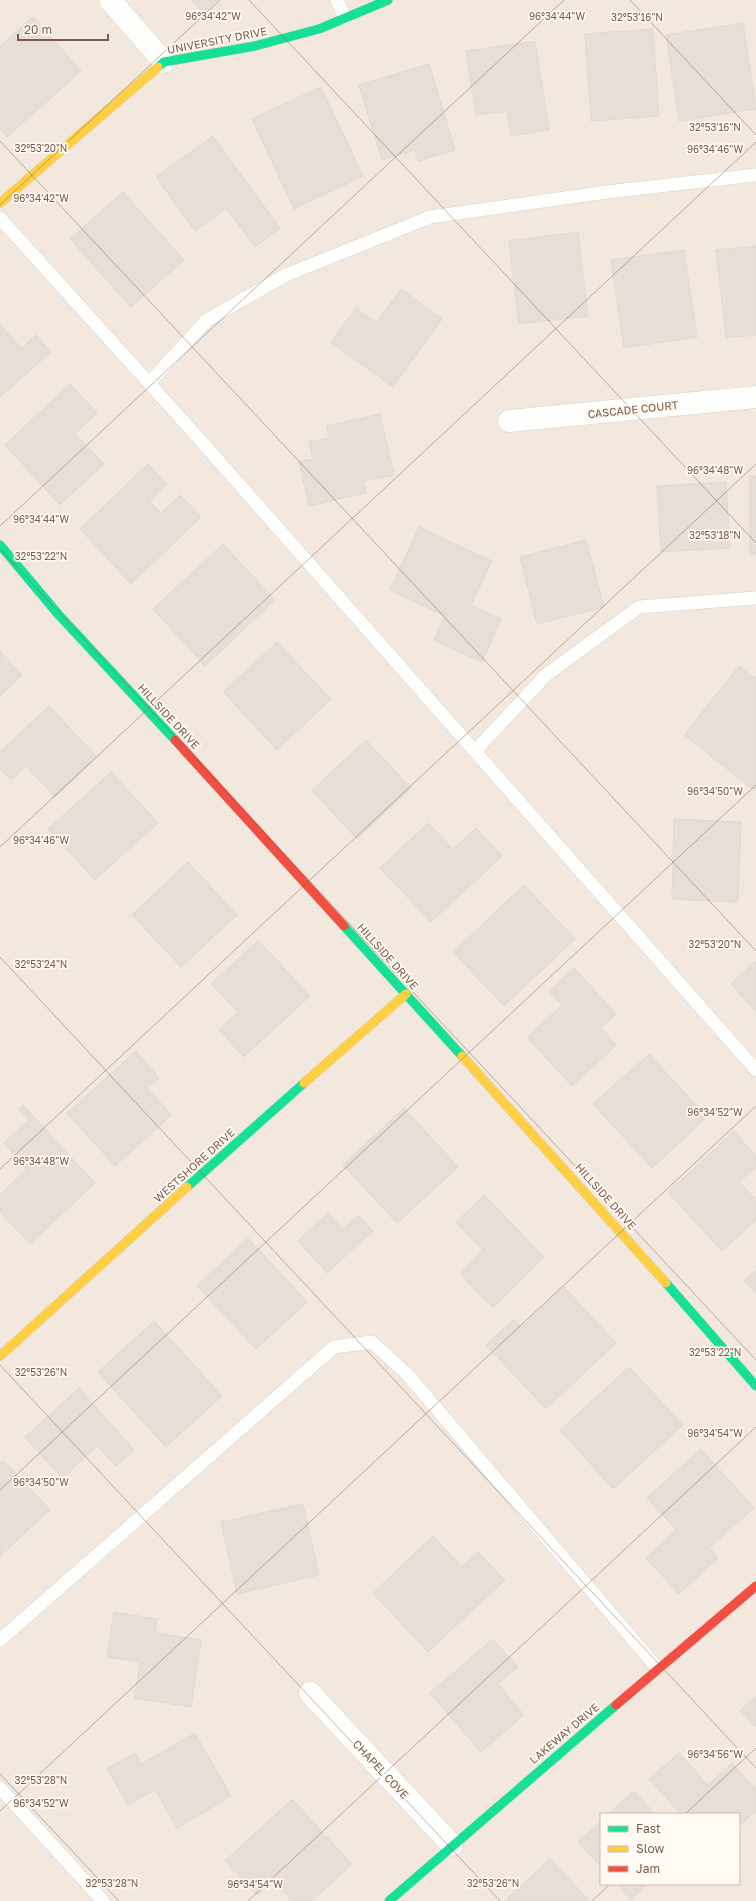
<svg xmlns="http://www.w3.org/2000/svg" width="756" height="1901" font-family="'Golos Text',sans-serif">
	<rect width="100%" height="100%" fill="#f9f5f0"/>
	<path fill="#f2e8de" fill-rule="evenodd" d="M0 0H756V1901H0ZM601 1814H739V1884H601Z"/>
	<path fill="#e6ded7" stroke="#e2d8d2" d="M191 0H217L203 13Z
		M33 17 81 71 7 137 0 129V46Z
		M743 23 756 109 679 121 666 35Z
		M653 29 659 116 591 121 585 34Z
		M535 41 549 130 511 136 507 111 476 115 466 51Z
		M429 64 455 150 418 161 415 150 382 160 359 85Z
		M321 87 363 176 294 209 252 119Z
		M213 136 280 228 255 247 226 208 195 231 156 177Z
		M123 192 184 260 131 307 70 239Z
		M578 232 588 316 519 324 509 241Z
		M756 246V335L726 338 716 250Z
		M684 250 697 337 624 348 611 260Z
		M401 289 442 319 393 387 331 342 356 308 376 323Z
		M0 324 21 348 36 335 51 352 0 397Z
		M70 384 97 413 75 434 104 464 60 505 5 445Z
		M380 414 394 475 364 481 366 493 309 506 299 462 313 459 309 442 329 438 326 426Z
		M148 464 167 484 149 501 161 513 180 495 201 517 131 584 80 529Z
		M750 476H756V554H750Z
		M726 482 730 548 661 552 657 486Z
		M419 527 492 561 471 605 501 619 482 662 434 640 445 616 390 590Z
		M586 540 604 607 537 624 520 557Z
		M223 544 275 600 205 666 153 609Z
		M277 642 331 699 277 750 223 692Z
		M0 651 22 675 0 696Z
		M739 666 756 679V788L754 790 684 735Z
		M49 706 97 757 55 797 26 766 11 780 0 769V752Z
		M366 740 411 788 357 839 312 790Z
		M111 772 158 823 95 880 48 829Z
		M674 819 741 822 738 902 672 899Z
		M428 823 453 849 476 828 502 856 431 922 380 868Z
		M188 862 237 915 181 967 132 915Z
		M524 885 575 939 504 1006 453 952Z
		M258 940 310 996 244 1057 219 1030 238 1012 211 984Z
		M756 961V1012L731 984Z
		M574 968 616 1014 601 1028 616 1045 572 1086 527 1037 562 1005 549 991Z
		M136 1051 159 1078 147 1088 172 1115 115 1166 67 1113Z
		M649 1054 707 1117 652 1168 593 1104Z
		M23 1105 95 1183 30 1244 0 1212V1195L27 1169 4 1143 29 1120 19 1109Z
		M404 1108 458 1167 397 1223 343 1165Z
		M734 1131 756 1156V1167L739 1182 756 1200V1220L722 1251 668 1192Z
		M484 1195 544 1257 493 1308 460 1274 483 1250 456 1222Z
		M328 1213 343 1229 358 1215 373 1231 327 1273 298 1241Z
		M248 1238 307 1302 256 1349 197 1286Z
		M756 1270V1293L744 1281Z
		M564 1287 616 1343 546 1409 486 1345 514 1319 522 1327Z
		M154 1321 222 1396 166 1447 98 1372Z
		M629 1367 683 1425 613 1489 560 1430Z
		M79 1388 134 1450 116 1466 97 1446 62 1478 25 1437Z
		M701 1449 754 1508 709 1548 718 1558 679 1594 646 1558 676 1530 647 1498Z
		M3 1460 50 1510 0 1556V1463Z
		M303 1504 319 1575 237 1594 221 1522Z
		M433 1536 462 1567 478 1552 505 1580 428 1652 373 1593Z
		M114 1612 157 1619 155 1633 201 1640 191 1707 135 1698 140 1662 107 1657Z
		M493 1639 518 1667 498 1684 524 1715 481 1752 430 1693Z
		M756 1696V1727L740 1711Z
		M195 1733 231 1796 177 1828 155 1790 128 1805 107 1769 135 1753 142 1764Z
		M679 1753 708 1785 732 1763 756 1790V1811L739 1826V1814H681L649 1779Z
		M634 1791 655 1814H608Z
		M292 1799 352 1864 312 1901H292L273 1880 257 1895 225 1861Z
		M601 1821V1867L578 1842Z
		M550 1859 590 1901H505Z
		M617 1884H648L631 1900Z"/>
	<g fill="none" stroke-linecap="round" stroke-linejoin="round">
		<g stroke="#d7d1cb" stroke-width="14">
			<path id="lane" d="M337 0 345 18
				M0 218 194 433 756 1070
				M149 383 207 320 286 275 430 217 607 192 756 175
				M475 751 546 675 639 607 756 598
				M0 1640 334 1347 372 1342 408 1375 658 1669
				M0 1788 103 1901"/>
		</g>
		<g stroke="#d7d1cb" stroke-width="23">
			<path id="street" d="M110 0 164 62
				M509 421 756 397
				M310 1693 452 1845"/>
		</g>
		<g stroke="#d9d2cb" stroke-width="10">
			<path id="fast" d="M158 67 164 62 255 46 319 29 388 0
				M0 545 58 614 175 740
				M344 926 462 1056
				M187 1187 304 1083
				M666 1283 756 1386
				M389 1901 616 1705"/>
		</g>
		<g stroke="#d9d2cb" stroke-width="10">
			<path id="slow" d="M0 203 158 67
				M462 1056 666 1283
				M304 1083 406 994
				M0 1356 187 1187"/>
		</g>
		<g stroke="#d9d2cb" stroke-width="10">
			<path id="jam" d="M175 740 344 926
				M616 1705 756 1586"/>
		</g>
		<use href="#lane" stroke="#fefefd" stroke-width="13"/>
		<use href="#street" stroke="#fefefd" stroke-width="22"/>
		<use href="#fast" stroke="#16e098" stroke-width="9"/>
		<use href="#slow" stroke="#ffcf43" stroke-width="9"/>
		<use href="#jam" stroke="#f24e42" stroke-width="9"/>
	</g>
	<path fill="none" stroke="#7a5c4d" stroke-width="1" stroke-opacity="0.45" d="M249 0 756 543M630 0 756 135M0 141 756 951M0 205 220 0M0 526 564 0M0 549 756 1360M0 847 756 142M0 957 756 1768M0 1169 756 464M0 1365 500 1901M0 1490 756 785M0 1774 119 1901M0 1811 756 1106M685 1814 756 1748M248 1901 756 1427M592 1901 610 1884"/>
	<g text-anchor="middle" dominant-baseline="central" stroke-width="3.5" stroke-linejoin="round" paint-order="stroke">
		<g font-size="11" fill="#7a5c4d" stroke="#fffaf3">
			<text transform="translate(217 40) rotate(-11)">UNIVERSITY DRIVE</text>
			<text transform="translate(633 409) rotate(-6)">CASCADE COURT</text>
			<text transform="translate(169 716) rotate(47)">HILLSIDE DRIVE</text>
			<text transform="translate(388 956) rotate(48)">HILLSIDE DRIVE</text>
			<text transform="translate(194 1165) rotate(-42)">WESTSHORE DRIVE</text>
			<text transform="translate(606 1196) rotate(48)">HILLSIDE DRIVE</text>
			<text transform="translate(564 1733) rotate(-40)">LAKEWAY DRIVE</text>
			<text transform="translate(381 1769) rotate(47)">CHAPEL COVE</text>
		</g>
	</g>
	<g font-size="10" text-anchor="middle" fill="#7a5c4d" stroke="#fffaf3" stroke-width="3.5" stroke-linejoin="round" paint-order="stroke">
		<text x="213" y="20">96°34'42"W</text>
		<text x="557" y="20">96°34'44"W</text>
		<text x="637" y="21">32°53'16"N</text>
		<text x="715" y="131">32°53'16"N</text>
		<text x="41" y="152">32°53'20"N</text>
		<text x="715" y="153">96°34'46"W</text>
		<text x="41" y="202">96°34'42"W</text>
		<text x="715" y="474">96°34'48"W</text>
		<text x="41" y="523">96°34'44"W</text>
		<text x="715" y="539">32°53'18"N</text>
		<text x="41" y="560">32°53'22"N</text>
		<text x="715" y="795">96°34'50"W</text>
		<text x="41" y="844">96°34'46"W</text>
		<text x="715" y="948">32°53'20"N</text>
		<text x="41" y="968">32°53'24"N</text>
		<text x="715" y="1116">96°34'52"W</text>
		<text x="41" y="1165">96°34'48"W</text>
		<text x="715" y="1356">32°53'22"N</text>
		<text x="41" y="1376">32°53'26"N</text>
		<text x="715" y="1437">96°34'54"W</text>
		<text x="41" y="1486">96°34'50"W</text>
		<text x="715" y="1758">96°34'56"W</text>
		<text x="41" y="1784">32°53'28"N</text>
		<text x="41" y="1807">96°34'52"W</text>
		<text x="112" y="1887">32°53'28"N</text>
		<text x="493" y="1887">32°53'26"N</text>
		<text x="255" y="1888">96°34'54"W</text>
	</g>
	<rect x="600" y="1813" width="140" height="72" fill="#fffaf3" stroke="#cabbb1"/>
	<rect x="608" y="1826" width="20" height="6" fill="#16e098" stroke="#cabbb1"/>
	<text x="636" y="1833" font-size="12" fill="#7a5c4d">Fast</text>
	<rect x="608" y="1846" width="20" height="6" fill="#ffcf43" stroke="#cabbb1"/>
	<text x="636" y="1853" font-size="12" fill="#7a5c4d">Slow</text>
	<rect x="608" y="1866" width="20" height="6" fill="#f24e42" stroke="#cabbb1"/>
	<text x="636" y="1873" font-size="12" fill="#7a5c4d">Jam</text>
	<path d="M18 34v6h90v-6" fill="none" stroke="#7a5c4d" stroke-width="2"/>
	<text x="24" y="34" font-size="12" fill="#7a5c4d" stroke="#fffaf3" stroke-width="3" paint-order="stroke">20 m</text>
</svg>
